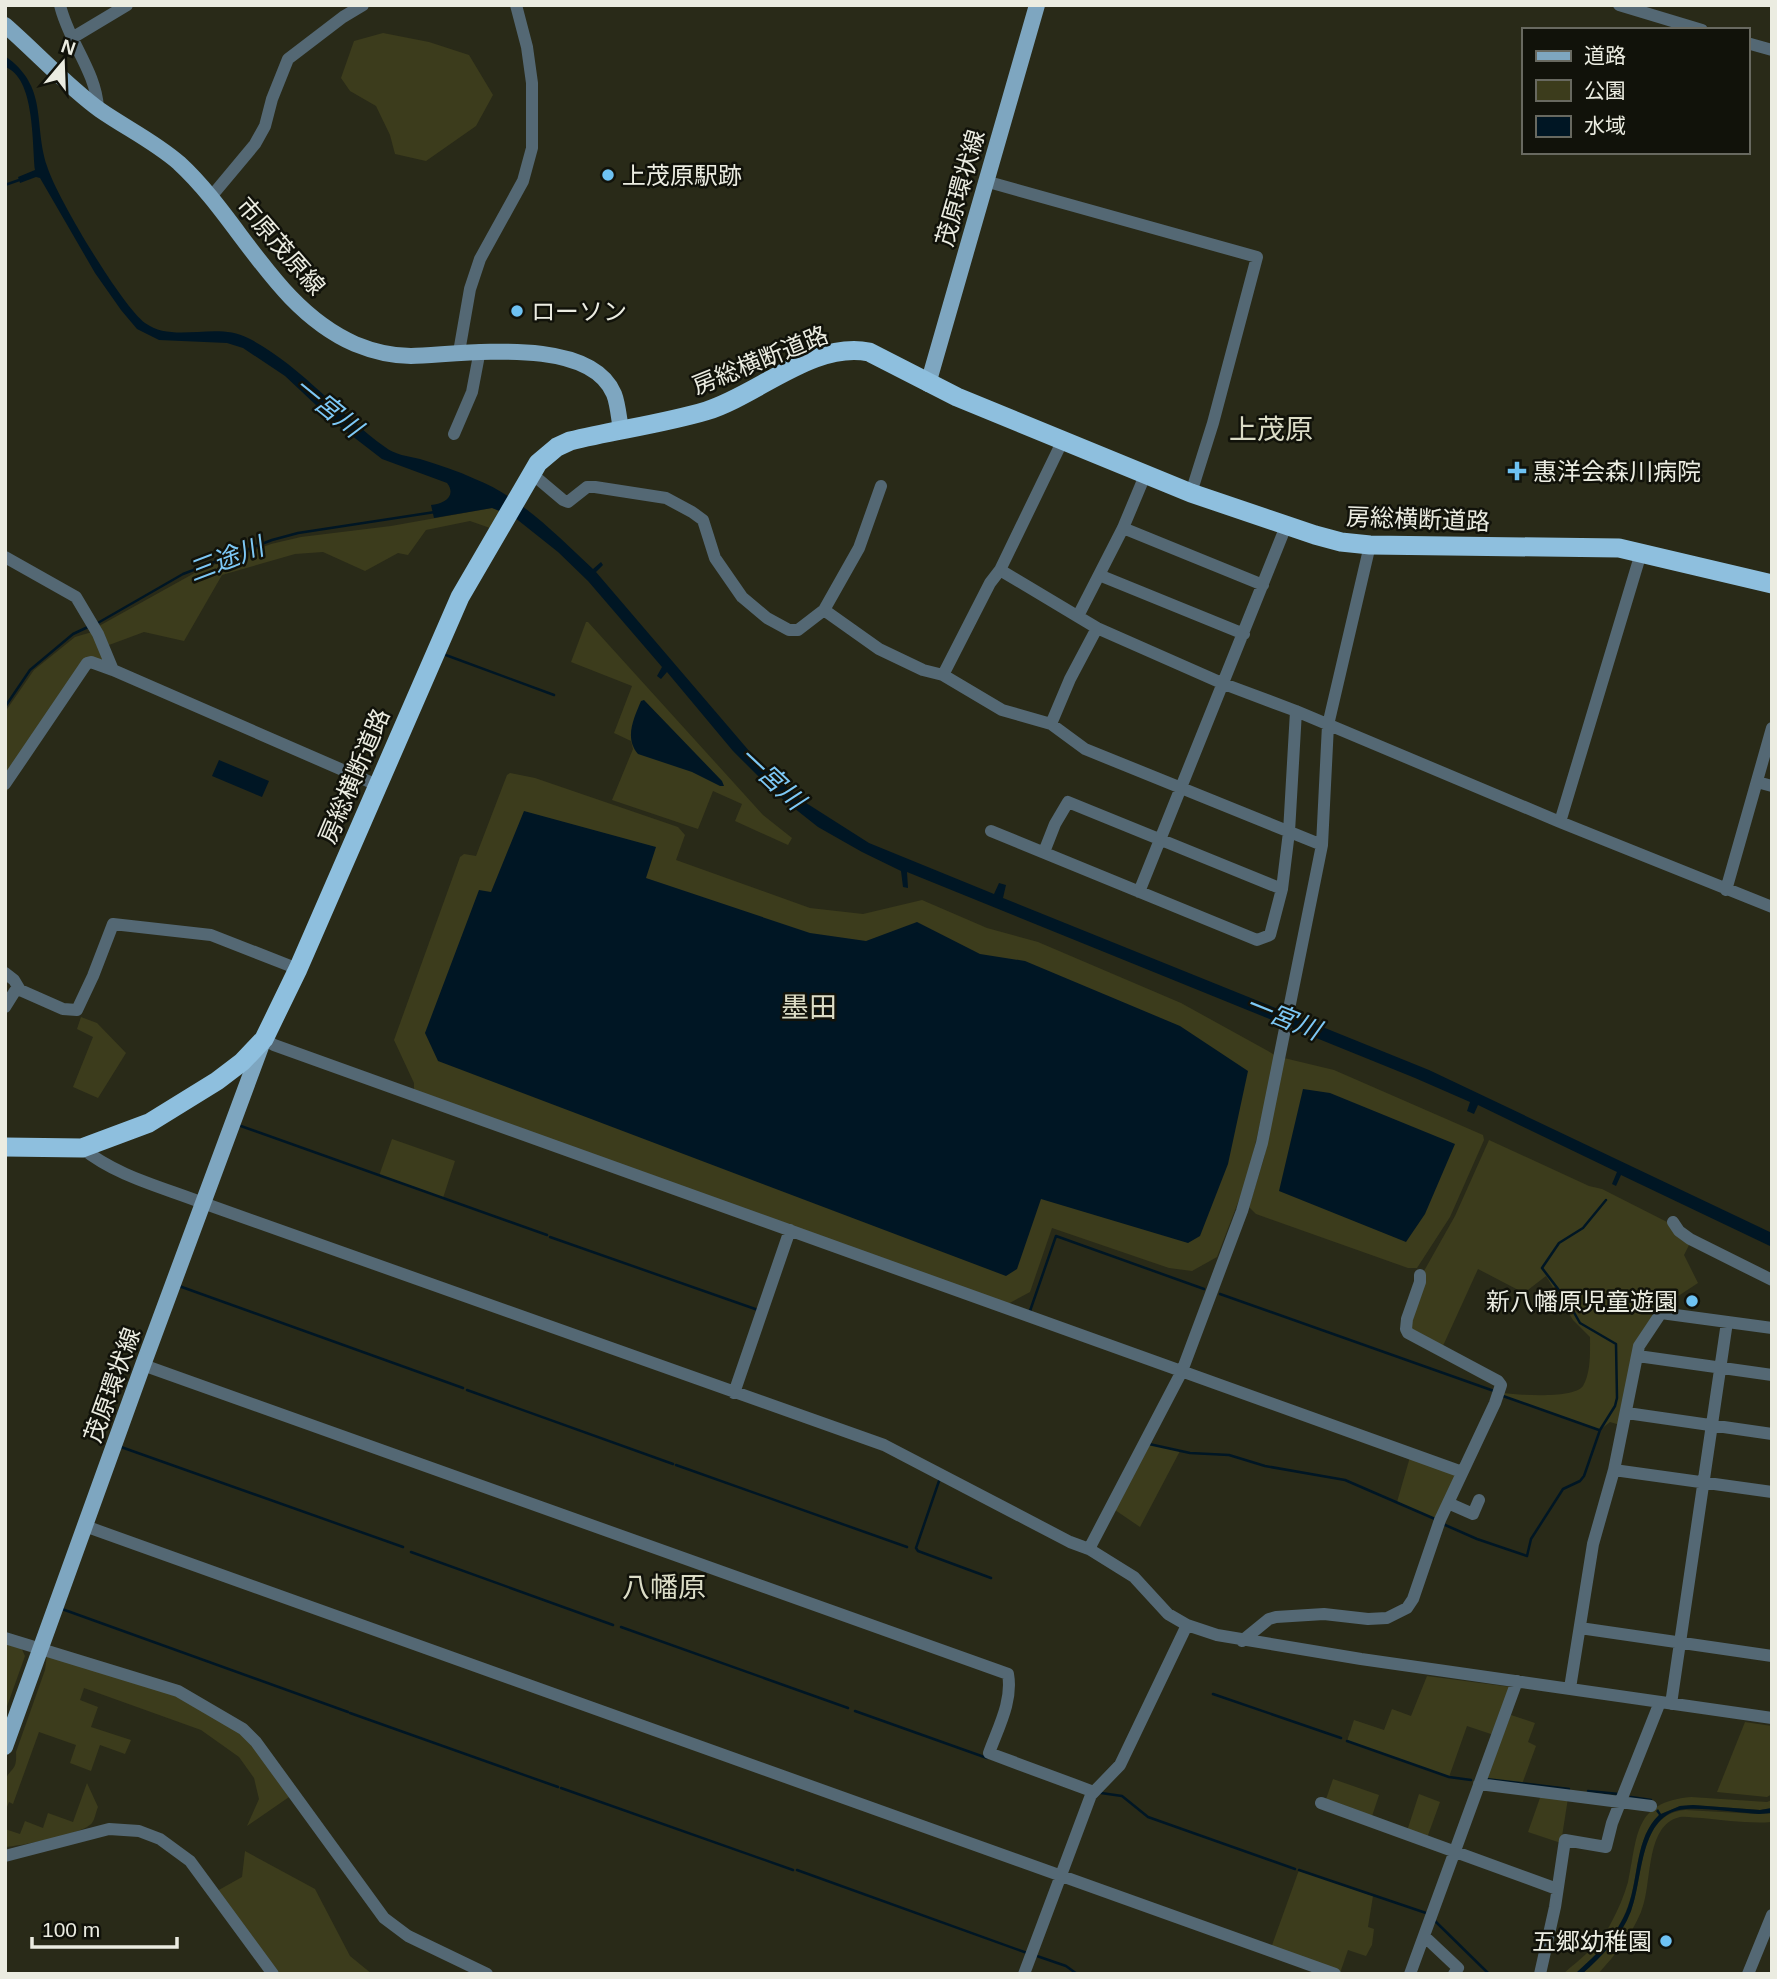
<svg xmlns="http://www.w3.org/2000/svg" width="1777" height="1979" font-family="Arial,'Noto Sans JP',sans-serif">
	<rect width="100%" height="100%" fill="#292a18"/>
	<path fill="#3c3c1c" d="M383 33 429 42 469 55 493 95 476 126 426 161 395 154 390 135 376 106 350 91 341 78 354 41Z
		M492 508 500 510 490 528 470 521 426 530 408 555 398 553 365 571 323 552 295 554 222 575 184 641 144 632 109 645 99 626 200 570 271 544 301 537 391 526Z
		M586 622H588L763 815 792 838 788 845 735 821 742 804 713 791 698 829 612 800 633 749 631 741 614 733 632 686 571 662Z
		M92 632 108 664 90 660 25 759 5 795V712L34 670 75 637Z
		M510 773 535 778 678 827 685 835 676 860 810 908 863 914 922 900 987 928 1038 942 1181 1003 1268 1051 1276 1056 1247 1179 1217 1257 1192 1271 1169 1268 1052 1228 1030 1292 1006 1305 414 1092V1083L394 1040 460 857 464 854 476 856 507 775Z
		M81 1017 97 1023 126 1053 98 1098 73 1087 93 1037 77 1029Z
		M1284 1058 1334 1070 1483 1135 1484 1140 1450 1217 1417 1268H1408L1256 1214 1249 1207 1264 1158Z
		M392 1139 455 1161 443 1198 379 1176Z
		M1489 1140 1589 1186 1602 1189 1671 1224 1690 1243 1684 1255 1698 1283 1660 1308 1647 1326 1620 1425 1610 1422 1600 1430 1503 1396 1504 1393C1519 1395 1574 1399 1583 1386 1591 1372 1590 1353 1590 1337L1573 1320 1546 1276 1524 1293 1478 1269 1442 1348 1407 1329 1424 1271 1455 1216Z
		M1149 1444 1180 1451 1140 1527 1115 1510Z
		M1410 1457 1458 1474 1435 1519 1397 1502Z
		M5 1640 20 1645 25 1656 5 1712Z
		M47 1654 179 1694 242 1733 292 1795 247 1826 259 1799 254 1778 239 1757 201 1730 84 1688 80 1700 98 1707 91 1727 131 1740 125 1754 100 1745 91 1771 70 1763 76 1745 39 1732 13 1804 9 1802 5 1812V1780C12 1766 17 1771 16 1752L45 1670Z
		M1427 1676 1511 1687 1494 1735 1467 1726 1449 1777 1347 1741 1354 1720 1384 1730 1392 1709 1411 1716Z
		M1511 1715 1535 1723 1528 1742 1536 1746 1521 1787 1483 1782Z
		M1745 1722 1772 1726V1794L1767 1797 1717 1792Z
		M1333 1779 1379 1795 1371 1819 1325 1802Z
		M87 1783 98 1807C96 1811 95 1819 92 1823 84 1834 20 1846 5 1847V1829L20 1834 25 1821 43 1828 48 1813 73 1822Z
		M1419 1794 1440 1802 1427 1838 1407 1831Z
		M1541 1795 1568 1798 1561 1843 1528 1832Z
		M1691 1797 1767 1802 1772 1800V1808L1760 1810 1693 1805 1680 1806 1661 1814 1658 1810 1659 1815C1635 1838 1639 1877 1628 1906 1618 1935 1597 1954 1575 1974H1563C1580 1959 1601 1944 1611 1923 1618 1910 1624 1896 1628 1882 1638 1836 1633 1802 1691 1797Z
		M1685 1810 1759 1814 1772 1813V1822C1749 1824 1725 1820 1702 1818 1695 1818 1686 1816 1680 1817 1644 1825 1653 1885 1641 1912 1631 1936 1615 1955 1598 1974H1582C1602 1956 1621 1937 1631 1911 1644 1877 1638 1814 1685 1810Z
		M245 1851 315 1889 350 1956 372 1974H280L217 1891 242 1877Z
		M1299 1870 1373 1896 1368 1927 1374 1929 1372 1945 1366 1956 1348 1950 1340 1973 1271 1948Z"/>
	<path fill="#001624" d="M5 56C49 87 33 123 47 166 56 196 121 305 145 323 174 344 216 321 248 338 299 364 339 414 385 447 395 455 408 456 420 459 439 465 458 471 475 479 518 495 560 538 593 569L601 562 603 565 596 572 762 766 803 801 869 843 994 894 999 883 1006 885 1003 898 1429 1070 1772 1233V1247L1621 1175 1616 1186 1612 1184 1617 1172 1478 1105 1474 1114 1467 1111 1470 1102 1415 1078 907 872 908 888 903 887 901 871 862 852 818 827 775 793 733 751 667 672 661 679 657 676 662 667 588 581 558 552 514 517 492 508 434 518 431 505C444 504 457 496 447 483L382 459 334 422 285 376 243 348 227 343 159 340 137 329 121 310 95 273 40 178 36 177 20 183 18 177 35 170C32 143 35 77 5 67Z
		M644 700 722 781 724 786H720L692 772 638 754C624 738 634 718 641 701Z
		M219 760 269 781 262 797 212 776Z
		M524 811 656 847 646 878 810 933 866 941 917 922 980 954 1025 961 1180 1026 1248 1071 1228 1164 1200 1236 1188 1243 1041 1199 1017 1269 1006 1276 438 1061 425 1033 479 890 491 892Z
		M1303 1089 1330 1093 1455 1144 1425 1214 1406 1242 1279 1191Z
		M1693 1805 1760 1810 1772 1808V1813L1759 1814C1737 1813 1699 1806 1679 1810 1639 1819 1643 1880 1631 1911 1621 1937 1602 1956 1582 1974H1575C1597 1954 1618 1935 1628 1907 1639 1877 1635 1838 1659 1815L1656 1811 1658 1809 1661 1814 1680 1806Z"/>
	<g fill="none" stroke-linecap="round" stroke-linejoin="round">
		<path stroke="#001624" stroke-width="2.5" d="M5 185 22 179
			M96 624 183 574 272 540 298 533 435 512
			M443 654 554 695
			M5 707 30 670 73 634 90 626
			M238 1125 547 1235
			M550 1237 758 1310
			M179 1286 463 1388
			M1220 1294 1494 1391
			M1031 1312 1030 1311 1056 1236 1204 1289
			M467 1390 673 1464
			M1503 1396 1599 1430
			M1149 1444 1190 1453 1229 1455 1265 1466 1345 1480 1435 1519
			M121 1447 403 1547
			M676 1465 907 1547
			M939 1481 916 1548 918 1551 991 1578
			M1443 1524 1477 1539 1527 1556 1531 1539 1563 1489 1580 1481 1584 1476 1600 1430 1615 1406 1617 1398 1616 1344 1580 1323 1568 1302 1542 1268 1559 1243 1583 1228 1606 1200
			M411 1552 613 1625
			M62 1609 348 1712
			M621 1627 848 1708
			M1213 1694 1341 1738
			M855 1711 987 1758
			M350 1713 558 1787
			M1347 1741 1449 1777 1471 1780
			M1486 1779 1569 1789
			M561 1788 793 1870
			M1588 1791 1619 1794
			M1101 1793 1122 1796 1148 1817 1295 1869
			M1631 1797 1651 1800
			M797 1870 1027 1953
			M1299 1870 1429 1914
			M1435 1921 1489 1974
			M1034 1955 1066 1966 1077 1974"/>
		<path stroke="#546874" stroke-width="12" d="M60 5C68 41 96 71 98 108
			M1619 5 1702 30
			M72 38 127 5
			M1747 43 1772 50
			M985 181 1257 257 1213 423 1191 493
			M210 198 255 144 265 126 272 99 288 59 343 17 363 5
			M459 352 470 289 480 259 523 181 532 148V83L527 47 516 5
			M454 434 472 392 480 350
			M531 473 563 500 568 502 587 487H595L666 498 692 512 703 520 715 558 742 597 767 618 789 630H798L824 610 859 548 881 486
			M1123 528 1263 585
			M5 557 76 597 98 634 113 670 377 785
			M1000 570 1097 628 1224 684 1296 711 1560 822 1772 907
			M1099 575 1244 634
			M824 610 879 649 923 670 943 675 1002 710 1051 724 1085 749 1322 845
			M1078 616 1123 528 1146 473
			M943 675 990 583 1000 570 1063 440
			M1051 724 1070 679 1097 628
			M1757 782 1772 786
			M5 784 87 663 91 662 113 670
			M1560 822 1641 553
			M991 831 1257 940 1270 935 1282 889 1289 832 1296 711
			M1044 852 1055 824 1068 802 1282 889
			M1726 890 1772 728
			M1139 892 1286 526
			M5 973 14 980 20 990
			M5 1007 15 991 20 990 63 1009 77 1010 93 976 113 924 211 935 298 969
			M264 1039 274 1045 1462 1472
			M82 1148C116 1176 162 1187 203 1203L884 1445 1070 1542 1089 1549 1134 1577 1168 1614 1187 1625 1217 1635 1361 1659 1772 1718
			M1673 1222 1679 1231 1690 1239 1772 1280
			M1638 1356 1772 1375
			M143 1365 1008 1674C1013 1701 998 1728 989 1753L1094 1792
			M734 1393 790 1230
			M1627 1413 1772 1434
			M1614 1470 1772 1492
			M1448 1503 1473 1514 1479 1500
			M85 1526 1335 1974
			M1089 1549 1182 1371 1242 1211 1262 1143 1322 845 1328 725 1370 545
			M1580 1628 1772 1656
			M5 1638 178 1691 243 1729 256 1742 384 1918 408 1936 487 1974
			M1242 1641 1269 1619 1276 1617 1324 1614 1368 1619 1387 1618 1407 1608 1413 1599 1440 1520 1495 1403 1501 1385 1498 1381 1408 1333 1406 1329 1407 1319 1420 1282V1275
			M1570 1688 1593 1544 1614 1470 1639 1346 1661 1313 1772 1328
			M1671 1704 1727 1322
			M1479 1784 1651 1806
			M1321 1803 1557 1889
			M5 1856 109 1829 139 1831 160 1839 190 1861 273 1974
			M1424 1936 1458 1968 1454 1974
			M1024 1974 1091 1795 1120 1765 1187 1625
			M1410 1974 1517 1681
			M1540 1974 1555 1907 1565 1840 1606 1847 1612 1823 1660 1702
			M1748 1974 1772 1915"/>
		<path stroke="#7ea6c0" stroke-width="16" d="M5 25C35 51 68 87 100 110 126 128 155 142 179 163 240 219 275 309 355 344 372 351 392 356 411 356 461 355 589 334 614 394 618 404 619 419 621 430
			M928 384 1037 5
			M5 1747 143 1365 262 1044"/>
		<path stroke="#8ebfde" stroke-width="19" d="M5 1147 82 1148 149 1123 217 1081 242 1062 264 1039 298 969 460 597 538 463 557 447 570 441C615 430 662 424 706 411 758 395 813 341 869 352L957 397 1191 493 1315 535 1341 542 1370 545 1619 548 1772 584"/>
	</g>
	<g fill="#6ec2f3" stroke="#11120a" stroke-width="2.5">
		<circle cx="608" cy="175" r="7"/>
		<circle cx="517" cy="311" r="7"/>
		<path d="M1513.5 460.5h7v7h7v7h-7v7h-7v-7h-7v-7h7z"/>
		<circle cx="1692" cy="1301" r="7"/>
		<circle cx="1666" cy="1941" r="7"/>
	</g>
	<g text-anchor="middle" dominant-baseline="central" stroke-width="5" stroke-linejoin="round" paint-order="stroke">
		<g font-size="24" fill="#ebece1" stroke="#11120a" text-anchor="start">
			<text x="622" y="175">上茂原駅跡</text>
			<text x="531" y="311">ローソン</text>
			<text x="1533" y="471">惠洋会森川病院</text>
			<text x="1678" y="1301" text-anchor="end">新八幡原児童遊園</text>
			<text x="1652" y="1941" text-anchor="end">五郷幼稚園</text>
		</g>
		<g font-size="24" fill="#ebece1" stroke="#11120a">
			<text transform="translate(960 188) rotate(-74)">茂原環状線</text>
			<text transform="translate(281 246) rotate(49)">市原茂原線</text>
			<text transform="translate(760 360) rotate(-22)">房総横断道路</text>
			<text transform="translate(1418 519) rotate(2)">房総横断道路</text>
			<text transform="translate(354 776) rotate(-67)">房総横断道路</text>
			<text transform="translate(112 1385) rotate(-70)">茂原環状線</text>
		</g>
		<g font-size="26" font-style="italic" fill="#7dc8f6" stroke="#11120a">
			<text transform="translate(328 407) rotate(39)">一宮川</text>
			<text transform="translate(226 559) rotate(-21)">三途川</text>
			<text transform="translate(772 778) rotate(43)">一宮川</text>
			<text transform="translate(1283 1017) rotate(22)">一宮川</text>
		</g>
		<g font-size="28" fill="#dbdcc6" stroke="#11120a">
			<text x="1271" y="429">上茂原</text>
			<text x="809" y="1007">墨田</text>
			<text x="664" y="1587">八幡原</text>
		</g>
	</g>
	<rect width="1777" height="1979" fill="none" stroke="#ebece1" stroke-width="14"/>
	<rect x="1522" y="28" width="228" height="126" fill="#11120a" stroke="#686960" stroke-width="2"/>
	<rect x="1536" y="51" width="35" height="10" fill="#7ea6c0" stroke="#686960" stroke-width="2"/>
	<text x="1584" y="63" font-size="21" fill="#ebece1">道路</text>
	<rect x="1536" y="80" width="35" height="21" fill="#3c3c1c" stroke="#686960" stroke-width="2"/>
	<text x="1584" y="98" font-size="21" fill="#ebece1">公園</text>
	<rect x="1536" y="116" width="35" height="21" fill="#001624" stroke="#686960" stroke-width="2"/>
	<text x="1584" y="133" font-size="21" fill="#ebece1">水域</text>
	<g transform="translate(63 63) rotate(19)" stroke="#11120a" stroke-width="5" paint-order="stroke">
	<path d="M0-5L12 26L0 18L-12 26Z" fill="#ebece1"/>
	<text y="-10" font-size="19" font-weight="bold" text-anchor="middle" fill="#ebece1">N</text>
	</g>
	<path d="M32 1937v10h145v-10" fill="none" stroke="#ebece1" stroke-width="3.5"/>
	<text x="42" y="1937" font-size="21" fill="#ebece1" stroke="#11120a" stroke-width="5" paint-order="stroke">100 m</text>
</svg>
